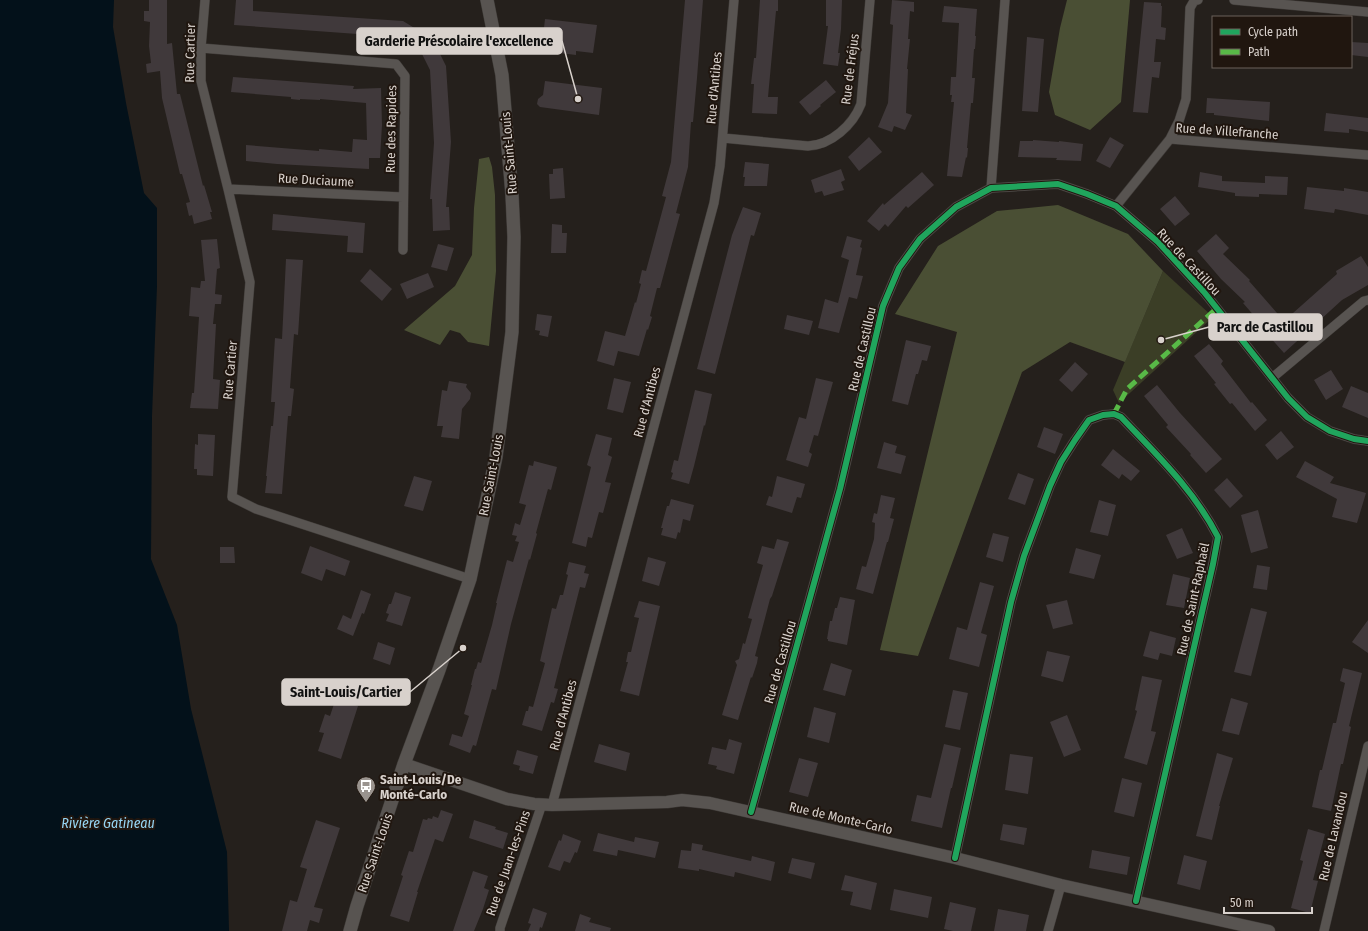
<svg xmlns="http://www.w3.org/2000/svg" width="1368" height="931" font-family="'Fira Sans Condensed',sans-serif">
	<rect width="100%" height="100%" fill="#25201c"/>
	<path fill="#3b3e26" d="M1163 271 1213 317 1119 403 1113 390Z"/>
	<path fill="#4a4f34" d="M1067 0H1130L1121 102 1090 130 1055 115 1049 92 1060 28Z
		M489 157 492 167 495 195 496 271 489 346 468 342 460 333 450 330 440 345 404 330 455 286 472 255 474 208 479 159Z
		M1058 205 1128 234 1163 271 1125 362 1070 342 1022 372 918 656 880 650 957 332 895 314 938 246 997 211Z"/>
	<path fill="#03111a" d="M0 0H114L113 27 126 103 144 193 157 208V286L152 416 151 559 177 625 191 709 227 852 229 931H0Z"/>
	<path fill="#40393b" d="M149 0H167V44L172 43 177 94H180L203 186 204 185 212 212H210L212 219 194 224 192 215 189 216 186 203 190 202 182 174H180L162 98 160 71 147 73 146 64 151 63 149 46 150 22 144 21V11H149Z
		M236 0H253V11L403 21 421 32 414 45 385 29V36L234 25Z
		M685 0H703L697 78 693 122H691L688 167 676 213 680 214 660 288H657L650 316 652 317 648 330 647 329 639 356 618 351 614 366 597 361 605 331 625 336 635 302 636 303 641 284 639 283 642 270 646 271 666 197 662 196 671 162Z
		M760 0H778V11H776L768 97H778L777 114 752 113 754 84H751L754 58H756Z
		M826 0H842L841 29 838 53H840L838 66 823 64 828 26H826Z
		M892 0 914 2V12L910 11 908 39H910L907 69H908L906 113 912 115 905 130 894 126 892 132 878 127 888 103 893 25 890 24Z
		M1144 2 1161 3V6H1162L1161 27 1166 28 1165 40 1156 39 1154 62H1161L1159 78 1152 77 1148 113 1133 112Z
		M944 6 977 9 975 36H976L975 49H974L972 78H975L973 103H971L967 148H968L967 158 966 157 962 177 947 176 954 102H951L952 95H950L951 77H956L959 23 942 22Z
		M545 19 597 25 593 53 576 51V55L560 53V49L542 46Z
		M1027 37 1044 39 1038 112 1022 111Z
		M433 40 446 66 451 142 446 207H449L450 230 433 231 432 199H430L434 143 430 70 419 48Z
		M1351 42 1368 43V57L1351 55Z
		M233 77 354 86 353 89 381 88 382 125 380 158H369V169L277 164 246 161V145L319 151V149L352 152 353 139 367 140 366 103 320 99V100L300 99V100L291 99V97L231 92Z
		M826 80 836 92 820 105 821 106 810 115 799 102Z
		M545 81 602 88 599 115 540 107 537 104 538 99 543 95Z
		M1207 98 1270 102 1269 121 1214 115V113H1206Z
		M1326 113 1368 118V132L1349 129V133L1324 131Z
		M869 137 882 152 859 171 848 157Z
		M1110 137 1124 145 1110 168 1096 161Z
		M1033 140 1059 142V141L1083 144 1081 161 1056 160 1057 158 1018 157 1020 141H1033Z
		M745 162 769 164 767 186H744L745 177H743Z
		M563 168 565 198 550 199 549 174H553V169Z
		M841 169 845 180 841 182 844 190 824 196 822 191 815 193 811 180Z
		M922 172 934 185 908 208 906 206 888 227 885 224 879 231 867 221 883 203 884 205Z
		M1200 172 1222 176V181L1265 183V176L1288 177 1287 195 1259 194V197L1235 196V193L1198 187Z
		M1307 187 1344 191V188L1368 192V215L1335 209 1334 213 1304 209Z
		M1175 196 1190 214 1175 226 1160 209Z
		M743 207 761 213 754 236 751 235 715 374 697 369 732 235Z
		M273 214 365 223 363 253 347 252 348 236 272 230Z
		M552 224 562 225V233H567L566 253H551Z
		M1216 234 1229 248 1223 254 1250 280 1249 281 1284 321 1337 274 1336 271 1361 256 1368 267V285L1342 300 1284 353 1268 335 1269 333 1243 303 1245 302 1221 279 1197 251Z
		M847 236 862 240 860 247 862 248 856 275 863 276 857 299 849 297 839 333 818 328 825 299 838 303 849 260 841 257Z
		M217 239 220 268 217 269 215 294 222 295 221 304H215L213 324H216L213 379 220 380 218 409 190 408 192 393H194L199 317 189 316 191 287 200 288 201 281H205L201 240Z
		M438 244 454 248 447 271 431 267Z
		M286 259 303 260 298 335 294 334 290 388 294 389 291 416H288L282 494 265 493 267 476H266L271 426H273L275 402H271L275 338 282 339Z
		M370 269 392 289 382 301 360 281Z
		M428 273 434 287 407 299 400 284Z
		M537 314 552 316 548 337 539 335 540 331 535 330Z
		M787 315 813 321 809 335 784 329Z
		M906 340 931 346 927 361 922 360 918 374H916L908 405 892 401Z
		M1209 344 1223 361 1221 364 1251 403 1252 402 1267 420 1255 431 1232 403 1230 404 1214 384 1216 383 1194 356Z
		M1075 362 1088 374 1072 392 1059 380Z
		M1331 370 1343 389 1326 400 1314 380Z
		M614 378 631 382 623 413 607 409Z
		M816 378 833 382 818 436 814 435 809 452 812 454 808 467 786 460 799 417 806 419Z
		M449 381 467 384 466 387 471 393 470 399 462 409 459 439 441 437 443 426H437L442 390 447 391Z
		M1157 385 1180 413 1222 459 1206 473 1190 455 1191 454 1166 427 1168 425 1144 396Z
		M1351 386 1368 393V418L1342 407Z
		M695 390 712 394 705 426 704 425 694 466 689 484 671 479 673 473 671 472 674 460 678 461 682 444Z
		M1044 427 1063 434 1055 454 1037 447Z
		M1281 431 1294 447 1277 460 1265 445Z
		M198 434 215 435 213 476 197 475V469H194L195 444 198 445Z
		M596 434 612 438 608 455 612 457 605 482 611 483 603 513 599 512 592 538 588 537 586 547 572 543 591 467 587 465Z
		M884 442 897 446 895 453 906 456 901 474 877 468Z
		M1113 449 1140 471 1131 481 1122 474 1119 479 1101 465Z
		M534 461 557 467 551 490 548 489 536 533 537 534 530 560 529 559 511 624 496 690 492 689 476 746 473 745 470 753 449 745 452 734 462 737 469 716 464 714 472 685H471L475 669H476L478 662 481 663 492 625 497 603H496L507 560 513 562 519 542 515 541 517 536 512 535 515 523 520 525 526 505 519 503 529 465 533 466Z
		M1305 461 1334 477 1330 483 1366 493 1357 523 1332 517 1337 499 1296 477Z
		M1018 473 1034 479 1025 505 1008 499Z
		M414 476 432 481 423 511 404 506Z
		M777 476 805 484 801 498 797 497 792 513 766 505 769 496 772 497Z
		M1227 478 1243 496 1230 508 1214 490Z
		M881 495 895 498 890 518 894 519 888 542H887L873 594 856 589 862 566 866 567 874 539 875 523 872 522 874 513 877 514Z
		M671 499 694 505 690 521 683 519 680 533 678 532 676 539 661 535 663 528H661L667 506H669Z
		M1099 500 1116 505 1108 536 1090 532Z
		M1258 510 1268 548 1251 553 1241 515Z
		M1182 528 1193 553 1177 559 1166 535Z
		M993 533 1009 537 1003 562 986 557Z
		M777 539 789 542 772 596 770 599 755 656 758 657 757 663 752 678 751 677 738 720 722 715 737 665 735 661 739 659 743 643 745 644 752 619 748 618 763 565 757 563 762 546 774 549Z
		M310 546 350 561 345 576 326 569 322 581 301 573Z
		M220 547H234L235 563H220Z
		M1076 548 1101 555 1094 579 1069 573Z
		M648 557 666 562 659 586 642 581Z
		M569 562 586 566 584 573 589 574 585 588 580 587 554 688 558 689 554 703 551 702 542 731 522 725 526 711H528L529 706 533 707 545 663 540 661 552 608 556 609 560 595H563L568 575 566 574Z
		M1257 565 1270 567 1267 590 1253 588Z
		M1173 574 1190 578 1184 608 1166 605Z
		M980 582 994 586 981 633 987 635 979 667 949 659 957 627 967 630Z
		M361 590 371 594 364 614 362 613 353 636 337 629 343 615 351 619Z
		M395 592 411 597 402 626 386 621 389 614 386 613 389 604H391Z
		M840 597 855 600 847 645 828 641V639H827L830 621H832L835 608H837Z
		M1067 600 1073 624 1053 629 1046 605Z
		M639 601 660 606 639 696 620 691 628 662H626L628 652H631L639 618 634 617Z
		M1251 608 1267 612 1251 676 1234 672Z
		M1368 620V653L1352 642Z
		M1150 631 1176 638 1172 656 1160 653 1158 660 1143 656Z
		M378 642 395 648 390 665 373 659Z
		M1047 651 1070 656 1063 682 1041 676Z
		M831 663 852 670 845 696 823 690Z
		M1343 668 1362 673 1349 726 1351 727 1343 764H1341L1331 811 1312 807 1320 770H1322L1333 723H1336L1345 683 1340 681Z
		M1142 676 1162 680 1151 731 1156 732 1147 765 1124 758 1137 711 1135 710Z
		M953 690 968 693 960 730 945 727Z
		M336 698 358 706 341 759 318 751 324 733 319 732 325 714 330 716Z
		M1231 698 1248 703 1239 735 1222 731Z
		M814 707 836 713 829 743 807 737Z
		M1067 715 1081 750 1064 757 1050 722Z
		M729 739 742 743 734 774 716 769 717 766 708 764 712 747 726 750Z
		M599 744 630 753 626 771 594 762Z
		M944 744 961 748 952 788H951L942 828 911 821 917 795 931 798Z
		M517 750 538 756 533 774 519 770 520 766 513 764Z
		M1217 753 1233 758 1219 806H1220L1212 840 1196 836Z
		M1010 754 1033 757 1028 794 1005 790Z
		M799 758 818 763 808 797 789 792Z
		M1122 778 1142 783 1134 817 1114 812Z
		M441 810 453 814 443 842 435 839 417 892H418L409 922 390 916 403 876 401 875 409 851 413 852 423 819 427 820 428 818 432 819 433 816 438 818Z
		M316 820 340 828 314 907 323 909 319 923 310 920 307 931H282L290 900 297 902 307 869 300 867Z
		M474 820 496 827 495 829 508 833 503 849 469 838Z
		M1003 824 1027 828 1024 845 1000 840Z
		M1308 829 1325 834 1313 880 1318 881 1310 913 1291 908 1303 861 1300 860Z
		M598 833 634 842 635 837 659 842 655 858 618 850 617 856 593 851Z
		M563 834 581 841 577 853 575 852 570 863 564 861 560 871 548 867 559 840 561 841Z
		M692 843 703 845 702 850 751 861 752 856 775 862 771 881 735 872 734 877 699 869V871L678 868 681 850 691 851Z
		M1092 850 1130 857 1127 875 1089 868Z
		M1184 855 1207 861 1200 890 1177 884Z
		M792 858 815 863 811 879 788 873Z
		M473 871 488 876 484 888 489 890 483 909 474 931H453Z
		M845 875 877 883 871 910 850 905 853 892 841 890Z
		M894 889 932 897 928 918 890 910Z
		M950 902 976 908 971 931H953L944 929Z
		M533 908 547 913 542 928 540 927 539 931H528L531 924 528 923Z
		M998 909 1029 915 1026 931H994Z
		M580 914 591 918 589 922 611 928 610 931H575Z"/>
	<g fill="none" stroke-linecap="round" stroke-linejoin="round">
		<g stroke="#3e3a37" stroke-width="10">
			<path id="minor" d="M205 0 201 48V81L228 189 250 282 232 497 256 509 470 579
				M1234 0 1368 12
				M201 48 396 64 405 76 403 250
				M723 138 808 146C831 145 853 125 861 104L870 0
				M1170 139 1179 121 1186 99 1190 8 1194 1 1198 0
				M991 188 1005 0
				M228 189 403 197
				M1116 206 1170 139 1368 155
				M1272 378 1364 301 1368 300
				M552 805 714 203 720 166 734 0
				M751 812 840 489 883 306 899 268 920 239 956 207 991 188 1058 184 1087 194 1116 206 1158 242 1204 292 1288 398 1307 417 1330 431 1354 439 1368 441
				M955 858 1011 602 1024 556 1050 486 1061 462 1075 440 1089 420 1103 415 1114 414 1121 417C1156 454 1194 490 1218 537L1213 564 1136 901
				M500 931V928L542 804
				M1048 931 1061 885
				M1324 931 1368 746"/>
		</g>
		<g stroke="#3e3a37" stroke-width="13">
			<path id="tertiary" d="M404 764 507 799 534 804 552 805 667 802 682 800 710 803 955 858 1061 885 1269 931"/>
		</g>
		<g stroke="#3e3a37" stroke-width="14">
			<path id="secondary" d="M350 931 357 906 404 764 439 670 470 579 496 457 512 332 514 237 512 195 502 75 487 0"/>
		</g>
		<use href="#minor" stroke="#585451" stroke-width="9"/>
		<use href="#tertiary" stroke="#585451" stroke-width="12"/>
		<use href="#secondary" stroke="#585451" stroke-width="13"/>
		<path stroke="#58b947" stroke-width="5" stroke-dasharray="10 5" stroke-linecap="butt" d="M1114 414 1127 389 1217 308"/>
		<g stroke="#20160f" stroke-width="8">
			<path id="cycleway" d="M751 812 840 489 883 306 899 268 920 239 956 207 991 188 1058 184 1087 194 1116 206 1158 242 1204 292 1288 398 1307 417 1330 431 1354 439 1368 441
				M955 858 1011 602 1024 556 1050 486 1061 462 1075 440 1089 420 1103 415 1114 414 1121 417C1156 454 1194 490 1218 537L1213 564 1136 901"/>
		</g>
		<use href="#cycleway" stroke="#20a55d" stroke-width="6"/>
	</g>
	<defs>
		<g id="bus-pin" transform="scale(1)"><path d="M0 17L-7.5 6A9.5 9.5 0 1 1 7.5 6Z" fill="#99938e" stroke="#20160f"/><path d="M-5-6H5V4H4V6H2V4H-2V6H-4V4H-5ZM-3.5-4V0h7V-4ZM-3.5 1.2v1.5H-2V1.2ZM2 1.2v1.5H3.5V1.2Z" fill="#fff"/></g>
	</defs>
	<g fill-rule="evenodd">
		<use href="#bus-pin" x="366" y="786"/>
	</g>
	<g text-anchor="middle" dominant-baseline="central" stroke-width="4" stroke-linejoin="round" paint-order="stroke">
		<g font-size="13" fill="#d8d1cc" stroke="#20160f">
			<text transform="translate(190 53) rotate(-89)">Rue Cartier</text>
			<text transform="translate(850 69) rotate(-83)">Rue de Fréjus</text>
			<text transform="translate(714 88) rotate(-85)">Rue d'Antibes</text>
			<text transform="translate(391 129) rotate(-89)">Rue des Rapides</text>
			<text transform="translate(1227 131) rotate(4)">Rue de Villefranche</text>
			<text transform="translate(509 153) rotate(-95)">Rue Saint-Louis</text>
			<text transform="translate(316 180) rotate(3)">Rue Duciaume</text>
			<text transform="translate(1189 262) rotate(47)">Rue de Castillou</text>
			<text transform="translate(862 349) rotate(-77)">Rue de Castillou</text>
			<text transform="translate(230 370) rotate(-85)">Rue Cartier</text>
			<text transform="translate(647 402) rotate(-75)">Rue d'Antibes</text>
			<text transform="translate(491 475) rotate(-79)">Rue Saint-Louis</text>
			<text transform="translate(1193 599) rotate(-78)">Rue de Saint-Raphaël</text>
			<text transform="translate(780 662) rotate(-74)">Rue de Castillou</text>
			<text transform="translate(563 715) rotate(-75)">Rue d'Antibes</text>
			<text transform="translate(841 818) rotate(13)">Rue de Monte-Carlo</text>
			<text transform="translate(1333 836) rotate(-77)">Rue de Lavandou</text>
			<text transform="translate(375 853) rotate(-71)">Rue Saint-Louis</text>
			<text transform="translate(508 863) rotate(-71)">Rue de Juan-les-Pins</text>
		</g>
		<g font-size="13" font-weight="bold" fill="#d8d1cc" stroke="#20160f" text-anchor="start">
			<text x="380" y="779">Saint-Louis/De<tspan x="380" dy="15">Monté-Carlo</tspan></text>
		</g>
		<g font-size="14" font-style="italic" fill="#96d5f3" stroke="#20160f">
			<text x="108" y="823">Rivière Gatineau</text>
		</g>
	</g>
	<path fill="none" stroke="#d8d1cc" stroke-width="1.5" d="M578 99L562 41M1161 340L1209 327M463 648L410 692"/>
	<g fill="#d8d1cc" stroke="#20160f" stroke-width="1.5">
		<circle cx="578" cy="99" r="4"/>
		<circle cx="1161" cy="340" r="4"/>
		<circle cx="463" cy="648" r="4"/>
	</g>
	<g fill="#d8d1cc" stroke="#d8d1cc" stroke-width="1.5">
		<rect x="357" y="28" width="205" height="26" rx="4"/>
		<rect x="1209" y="314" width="113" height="26" rx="4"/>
		<rect x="282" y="679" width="128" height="26" rx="4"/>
	</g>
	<g font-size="14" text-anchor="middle" font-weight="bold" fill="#111">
		<text x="459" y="46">Garderie Préscolaire l'excellence</text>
		<text x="1265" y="332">Parc de Castillou</text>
		<text x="346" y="697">Saint-Louis/Cartier</text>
	</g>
	<rect x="1212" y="16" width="140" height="52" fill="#20160f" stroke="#6a615b"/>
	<rect x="1220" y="29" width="20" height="6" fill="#20a55d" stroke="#6a615b"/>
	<text x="1248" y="36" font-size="12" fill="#d8d1cc">Cycle path</text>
	<rect x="1220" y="49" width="20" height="6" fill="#58b947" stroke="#6a615b"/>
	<text x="1248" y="56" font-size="12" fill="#d8d1cc">Path</text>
	<path d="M1224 907v6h88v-6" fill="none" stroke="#d8d1cc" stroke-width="2"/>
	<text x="1230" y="907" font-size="12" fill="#d8d1cc" stroke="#20160f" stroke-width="3" paint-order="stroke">50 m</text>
</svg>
